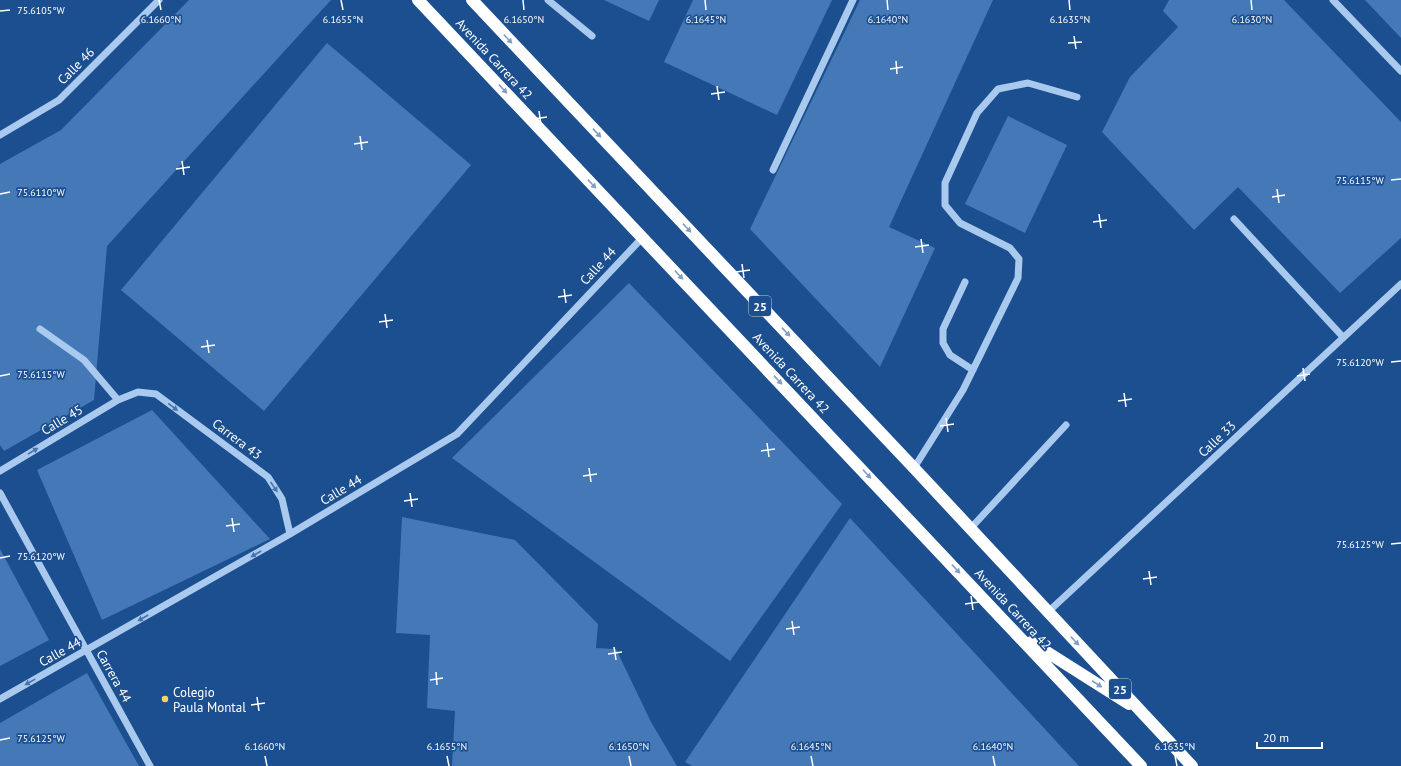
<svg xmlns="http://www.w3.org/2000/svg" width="1401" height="766" font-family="'PT Sans',sans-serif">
	<rect width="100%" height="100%" fill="#1b4f8f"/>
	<path fill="#4478b7" d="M189 0H331L107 246 94 400 4 451 0 445V164L61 130Z
		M604 0H659L649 21Z
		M693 0H832L777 115 664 62Z
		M860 0H993L889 227 935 248 880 367 750 229Z
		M1169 0H1284L1401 122V238L1340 293 1238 187 1194 230 1102 132 1130 77 1178 27 1163 11Z
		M1365 0H1401V38Z
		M327 43 471 165 264 411 121 290Z
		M1008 116 1067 145 1025 233 965 204Z
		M629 283 842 504 730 661 452 458Z
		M152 410 270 539 102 620 37 470Z
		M402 517 515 540 598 624 596 648 616 649 651 722 677 766H452L455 711 427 708 430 635 396 633Z
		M850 518 1079 766H692L685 762Z
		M0 549 49 640 0 666Z
		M87 673 139 766H0V723Z"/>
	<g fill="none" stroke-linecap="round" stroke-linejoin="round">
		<path stroke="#a9c9ee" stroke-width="7" d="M548 0 592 36
			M1333 0 1401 71
			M0 135 59 100 159 0
			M773 170 853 0
			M1234 219 1343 337
			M965 282 943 329V343L950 355 973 370
			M40 329 84 360 118 400
			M914 468 963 390 1018 278 1019 259 1010 248 960 223 945 205V183L977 113 998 89 1028 83 1077 97
			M0 471 118 400 138 392 156 394 268 477 282 499 290 534
			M0 493 150 766
			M970 529 1066 425
			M1048 612 1401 284
			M0 699 290 534 457 434 643 237"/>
		<path stroke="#fff" stroke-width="12" d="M418 0 1141 766
			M472 0 914 468 1192 766
			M1031 642 1129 704"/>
	</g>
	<defs><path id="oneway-solid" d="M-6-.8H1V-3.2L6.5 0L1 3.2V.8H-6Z"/></defs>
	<g fill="#829ec1">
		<use href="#oneway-solid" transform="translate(508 39) rotate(47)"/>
		<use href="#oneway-solid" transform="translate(503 89) rotate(47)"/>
		<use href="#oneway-solid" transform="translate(597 133) rotate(47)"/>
		<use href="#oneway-solid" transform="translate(592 184) rotate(47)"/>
		<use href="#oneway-solid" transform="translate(687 228) rotate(47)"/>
		<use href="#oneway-solid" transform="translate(679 275) rotate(47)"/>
		<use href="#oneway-solid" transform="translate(786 332) rotate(47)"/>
		<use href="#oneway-solid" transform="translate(778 380) rotate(47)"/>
		<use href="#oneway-solid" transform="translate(867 474) rotate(47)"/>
		<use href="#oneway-solid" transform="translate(956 569) rotate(47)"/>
		<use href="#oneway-solid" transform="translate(1075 641) rotate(47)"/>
		<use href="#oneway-solid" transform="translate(1097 684) rotate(33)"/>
	</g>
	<g fill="#4674ac">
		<use href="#oneway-solid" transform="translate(173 407) rotate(37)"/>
		<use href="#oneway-solid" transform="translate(33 451) rotate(-31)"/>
		<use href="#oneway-solid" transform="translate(274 487) rotate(56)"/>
		<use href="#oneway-solid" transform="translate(256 554) rotate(150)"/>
		<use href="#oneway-solid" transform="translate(143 618) rotate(150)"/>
		<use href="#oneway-solid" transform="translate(30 682) rotate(151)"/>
	</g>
	<path fill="none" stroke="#fff" stroke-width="1.5" d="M159 0 161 10M341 0 343 10M523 0 524 10M705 0 706 10M887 0 888 10M1069 0 1070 10M1251 0 1252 10M0 11 10 10M1074 36 1076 49M1068 43 1082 42M896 61 897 74M890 69 903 67M717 86 719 100M711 94 725 92M539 111 541 125M533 119 547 117M360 136 362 150M354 144 368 142M182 161 184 175M176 169 190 167M1391 180 1401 179M1277 189 1279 203M0 194 10 192M1272 197 1285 195M1099 214 1101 228M1093 222 1107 220M921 239 923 253M915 247 929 245M742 264 744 278M736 272 750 270M564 289 566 303M558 297 572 295M385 314 387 328M379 322 393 320M207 340 209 353M201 347 215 345M1391 362 1401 361M1303 368 1305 381M0 376 10 374M1297 376 1310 374M1124 393 1126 407M1118 401 1132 399M946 418 948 432M940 426 954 424M767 443 769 457M761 451 775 449M589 468 591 482M583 476 597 474M410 493 412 507M404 501 418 499M232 518 234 532M226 526 240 524M1391 544 1401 543M0 558 10 556M1149 571 1151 585M1143 579 1157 577M971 596 973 610M965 604 979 602M792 621 794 635M786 629 800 627M614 647 616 660M608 654 622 652M436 672 437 685M430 680 443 678M257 697 259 711M251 705 265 703M0 740 10 738M265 756 267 766M447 756 449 766M629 756 631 766M811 756 813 766M993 756 995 766M1175 756 1177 766"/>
	<circle fill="#ffd166" stroke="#1b4f8f" stroke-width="1.5" cx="165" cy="699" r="4"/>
	<g text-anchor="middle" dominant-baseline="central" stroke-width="3.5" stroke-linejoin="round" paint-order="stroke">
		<g fill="#1b4f8f" stroke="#bbcadd" stroke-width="1">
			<rect x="749" y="296" width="22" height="20" rx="3"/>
			<rect x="1109" y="679" width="22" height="20" rx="3"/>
		</g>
		<g font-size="12" font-weight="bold" fill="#fff">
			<text x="760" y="306">25</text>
			<text x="1120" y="689">25</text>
		</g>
		<g font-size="13" fill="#fff" stroke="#1b4f8f">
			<text transform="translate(494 59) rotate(47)">Avenida Carrera 42</text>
			<text transform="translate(76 66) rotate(-45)">Calle 46</text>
			<text transform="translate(598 266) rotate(-47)">Calle 44</text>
			<text transform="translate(791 373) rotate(47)">Avenida Carrera 42</text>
			<text transform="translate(62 420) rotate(-31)">Calle 45</text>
			<text transform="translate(237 439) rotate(37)">Carrera 43</text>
			<text transform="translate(1217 439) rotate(-43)">Calle 33</text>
			<text transform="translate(341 490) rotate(-31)">Calle 44</text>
			<text transform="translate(1013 609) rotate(47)">Avenida Carrera 42</text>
			<text transform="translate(60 652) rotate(-29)">Calle 44</text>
			<text transform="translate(114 676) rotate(61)">Carrera 44</text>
		</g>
		<g font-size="13" fill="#fff" stroke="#1b4f8f" text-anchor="start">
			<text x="173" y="692">Colegio<tspan x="173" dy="15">Paula Montal</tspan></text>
		</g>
	</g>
	<g font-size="10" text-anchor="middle" fill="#fff" stroke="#1b4f8f" stroke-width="3.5" stroke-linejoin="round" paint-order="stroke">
		<text x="41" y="14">75.6105°W</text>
		<text x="161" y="23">6.1660°N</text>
		<text x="343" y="23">6.1655°N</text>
		<text x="524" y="23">6.1650°N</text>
		<text x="706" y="23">6.1645°N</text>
		<text x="888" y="23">6.1640°N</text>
		<text x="1070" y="23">6.1635°N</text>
		<text x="1252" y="23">6.1630°N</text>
		<text x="1360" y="184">75.6115°W</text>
		<text x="41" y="196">75.6110°W</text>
		<text x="1360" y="366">75.6120°W</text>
		<text x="41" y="378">75.6115°W</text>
		<text x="1360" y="548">75.6125°W</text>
		<text x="41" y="560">75.6120°W</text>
		<text x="41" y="742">75.6125°W</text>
		<text x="265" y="750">6.1660°N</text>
		<text x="447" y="750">6.1655°N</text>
		<text x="629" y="750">6.1650°N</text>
		<text x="811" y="750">6.1645°N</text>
		<text x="993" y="750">6.1640°N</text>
		<text x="1175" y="750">6.1635°N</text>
	</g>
	<path d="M1257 742v6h65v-6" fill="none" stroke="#ffffff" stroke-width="2"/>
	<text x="1263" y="742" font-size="12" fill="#ffffff" stroke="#1b4f8f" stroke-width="3" paint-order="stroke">20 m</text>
</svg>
